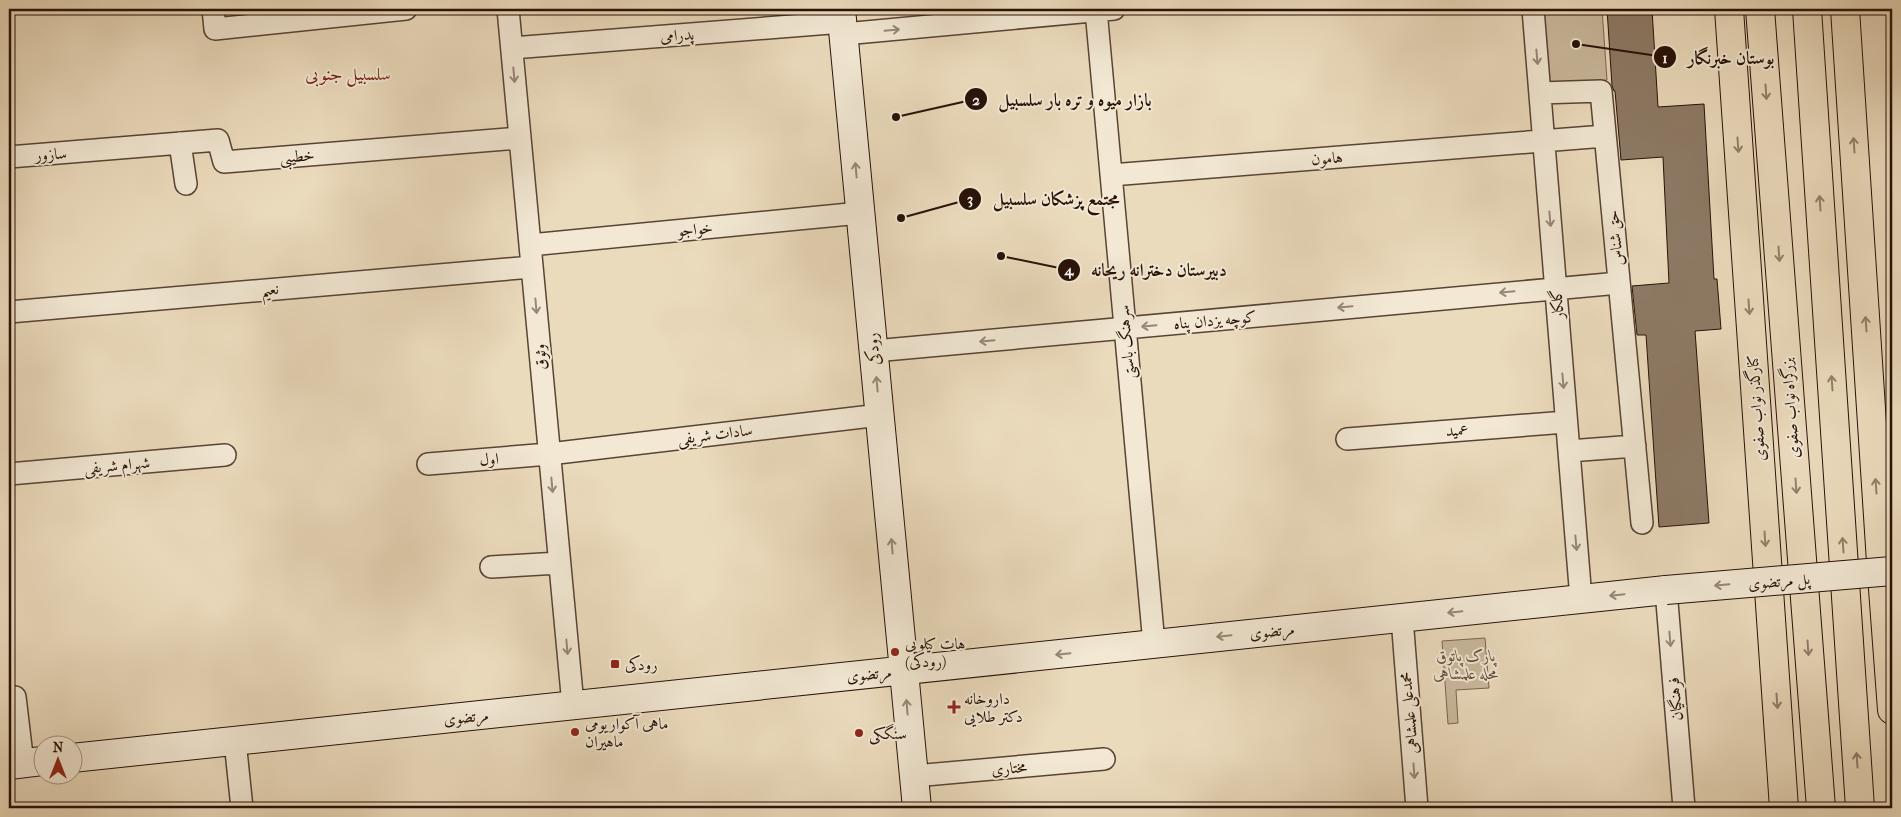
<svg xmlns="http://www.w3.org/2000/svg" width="1901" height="817" font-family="'IM FELL French Canon',Amiri,serif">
	<rect width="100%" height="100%" fill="#ebdbbd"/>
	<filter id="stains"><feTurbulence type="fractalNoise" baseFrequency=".004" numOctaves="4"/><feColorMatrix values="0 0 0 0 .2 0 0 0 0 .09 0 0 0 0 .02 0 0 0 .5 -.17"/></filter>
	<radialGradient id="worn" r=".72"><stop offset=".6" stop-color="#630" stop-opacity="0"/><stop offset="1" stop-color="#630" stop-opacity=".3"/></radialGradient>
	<path fill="#cab99e" stroke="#786552" d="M1544 9H1602L1607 80 1599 82 1549 86Z
		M1485 638 1489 688 1456 690 1458 723 1448 724 1442 641Z"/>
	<path fill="#8d7a66" stroke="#271107" d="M1607 9H1652L1658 107 1704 104 1714 279H1717L1721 329 1695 331 1709 523 1659 527 1646 335H1637L1632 286 1669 283 1663 157 1621 160 1615 91H1614L1612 86Z"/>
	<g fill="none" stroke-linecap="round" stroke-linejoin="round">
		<g stroke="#584434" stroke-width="24">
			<path id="street" d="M213 9 215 29 406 9
				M508 9 573 705
				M1533 9 1581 599
				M1096 10 1154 644
				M844 34 1114 9
				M512 48 843 22
				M1540 93 1601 91 1642 523
				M180 143 186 184
				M9 157 218 140 224 162 520 138
				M1111 175 1605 136
				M530 245 860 213
				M9 312 532 267
				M874 351 1619 283
				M1347 439 1566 422
				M1569 451 1635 446
				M428 464 549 454 880 415
				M9 474 225 455
				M491 567 559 563
				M1666 590 1684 808
				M1402 618 1417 808
				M15 697 23 764
				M235 741 242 808
				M914 776 1104 759"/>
		</g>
		<g stroke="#271107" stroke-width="30">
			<path id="secondary" d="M841 9 917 808
				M72 758 1666 590
				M9 765 42 761"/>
		</g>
		<g stroke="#271107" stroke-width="30">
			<path id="primary" d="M1729 9 1784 808
				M1845 9 1881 562 1892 710"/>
		</g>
		<g stroke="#271107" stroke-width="30">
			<path id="highway" d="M1760 9 1821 808
				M1807 9 1860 808"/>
		</g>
		<use href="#street" stroke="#f2e8d4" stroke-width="21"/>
		<use href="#secondary" stroke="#f2e8d4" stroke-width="28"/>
		<use href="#primary" stroke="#ebdbbd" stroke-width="28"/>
		<use href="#highway" stroke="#ebdbbd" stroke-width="28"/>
		<g stroke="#271107" stroke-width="30" stroke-linecap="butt">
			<path id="secondary-bridge" d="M1666 590 1892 571"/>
		</g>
		<use href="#secondary-bridge" stroke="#f2e8d4" stroke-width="28"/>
	</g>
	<defs><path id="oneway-shaft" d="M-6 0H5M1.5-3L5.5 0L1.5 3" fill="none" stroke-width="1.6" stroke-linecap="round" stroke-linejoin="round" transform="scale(1.25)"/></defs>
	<g stroke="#978778">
		<use href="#oneway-shaft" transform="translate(892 30) rotate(-5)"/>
		<use href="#oneway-shaft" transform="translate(1537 57) rotate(85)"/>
		<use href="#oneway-shaft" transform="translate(514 75) rotate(85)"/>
		<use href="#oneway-shaft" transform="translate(856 170) rotate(-95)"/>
		<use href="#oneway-shaft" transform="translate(1550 219) rotate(85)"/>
		<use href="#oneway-shaft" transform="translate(1507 292) rotate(175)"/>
		<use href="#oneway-shaft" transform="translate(536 306) rotate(85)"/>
		<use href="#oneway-shaft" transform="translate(1345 307) rotate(175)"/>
		<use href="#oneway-shaft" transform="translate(1149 326) rotate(175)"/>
		<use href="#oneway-shaft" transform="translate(987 341) rotate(175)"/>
		<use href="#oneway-shaft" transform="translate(1563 381) rotate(85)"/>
		<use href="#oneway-shaft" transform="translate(877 384) rotate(-95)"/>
		<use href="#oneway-shaft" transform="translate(552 485) rotate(85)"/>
		<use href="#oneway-shaft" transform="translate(1576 543) rotate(85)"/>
		<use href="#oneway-shaft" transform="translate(892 546) rotate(-95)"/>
		<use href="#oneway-shaft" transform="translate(1722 585) rotate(175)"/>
		<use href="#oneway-shaft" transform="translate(1617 595) rotate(174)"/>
		<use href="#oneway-shaft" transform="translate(1455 612) rotate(174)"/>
		<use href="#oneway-shaft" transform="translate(1224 636) rotate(174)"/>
		<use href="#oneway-shaft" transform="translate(1670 639) rotate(85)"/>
		<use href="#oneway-shaft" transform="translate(567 647) rotate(85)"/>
		<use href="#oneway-shaft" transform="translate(1063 654) rotate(174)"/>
		<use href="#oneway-shaft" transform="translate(907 707) rotate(-95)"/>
		<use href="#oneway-shaft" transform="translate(1414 771) rotate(86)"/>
	</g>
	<g stroke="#93806b">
		<use href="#oneway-shaft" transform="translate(1766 92) rotate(86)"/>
		<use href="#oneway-shaft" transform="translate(1738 145) rotate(86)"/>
		<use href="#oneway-shaft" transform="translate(1854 145) rotate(-94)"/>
		<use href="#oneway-shaft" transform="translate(1820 203) rotate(-94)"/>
		<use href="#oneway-shaft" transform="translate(1779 254) rotate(86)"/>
		<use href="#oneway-shaft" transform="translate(1749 307) rotate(86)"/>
		<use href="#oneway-shaft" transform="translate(1866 324) rotate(-94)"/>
		<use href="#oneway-shaft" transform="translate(1832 383) rotate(-94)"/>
		<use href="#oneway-shaft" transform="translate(1796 486) rotate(86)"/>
		<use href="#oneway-shaft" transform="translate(1876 486) rotate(-94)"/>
		<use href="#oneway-shaft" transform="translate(1765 539) rotate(86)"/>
		<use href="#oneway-shaft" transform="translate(1843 545) rotate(-94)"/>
		<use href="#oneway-shaft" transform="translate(1808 648) rotate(86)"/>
		<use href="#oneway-shaft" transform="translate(1777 701) rotate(86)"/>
		<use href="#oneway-shaft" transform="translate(1857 760) rotate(-94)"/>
	</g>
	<g fill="#8f2418" stroke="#f2e8d4" stroke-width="2">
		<circle cx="895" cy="652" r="5"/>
		<rect x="610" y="659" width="10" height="10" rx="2.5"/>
		<path d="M951.5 699.5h5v5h5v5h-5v5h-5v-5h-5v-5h5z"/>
		<circle cx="575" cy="732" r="5"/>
		<circle cx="859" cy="733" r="5"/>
	</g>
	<g text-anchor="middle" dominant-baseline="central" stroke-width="4" stroke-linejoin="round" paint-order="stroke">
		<g font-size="16" fill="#271107" stroke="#f2e8d4">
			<text transform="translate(677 35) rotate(-4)">پدرامی</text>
			<text transform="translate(51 154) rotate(-4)">سازور</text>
			<text transform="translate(297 156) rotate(-5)">خطیبی</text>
			<text transform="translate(1327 158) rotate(-4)">هامون</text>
			<text transform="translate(695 229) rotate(-6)">خواجو</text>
			<text transform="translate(1615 238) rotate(-96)">حق شناس</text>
			<text transform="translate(270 289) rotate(-5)">نعیم</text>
			<text transform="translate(1557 304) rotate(-95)">گلکار</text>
			<text transform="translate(1215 320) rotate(-5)">کوچه یزدان پناه</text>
			<text transform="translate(1126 342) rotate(-95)">سرهنگ باستی</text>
			<text transform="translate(873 349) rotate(-95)">رودکی</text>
			<text transform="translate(540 357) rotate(-95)">وثوق</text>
			<text transform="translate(1756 408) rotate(-94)">کنارگذر نواب صفوی</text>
			<text transform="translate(1790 408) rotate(-94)">بزرگراه نواب صفوی</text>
			<text transform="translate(1457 430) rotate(-4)">عمید</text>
			<text transform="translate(715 434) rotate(-7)">سادات شریفی</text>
			<text transform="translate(489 459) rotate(-4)">اول</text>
			<text transform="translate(117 465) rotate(-5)">شهرام شریفی</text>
			<text transform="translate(1779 581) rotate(-5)">پل مرتضوی</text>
			<text transform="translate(1272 631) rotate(-6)">مرتضوی</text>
			<text transform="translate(869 674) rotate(-6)">مرتضوی</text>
			<text transform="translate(1675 699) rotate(-95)">فرهنگیان</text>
			<text transform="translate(1409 713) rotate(-95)">محمدعلی علمشاهی</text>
			<text transform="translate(466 717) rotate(-6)">مرتضوی</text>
			<text transform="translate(1009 768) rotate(-5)">مختاری</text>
		</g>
		<g font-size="16" fill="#271107" stroke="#f2e8d4" text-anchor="start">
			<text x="905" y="643">هات کیلویی<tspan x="905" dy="18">(رودکی)</tspan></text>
			<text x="625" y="664">رودکی</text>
			<text x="964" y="698">داروخانه<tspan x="964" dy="18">دکتر طلایی</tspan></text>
			<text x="585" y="723">ماهی آکواریومی<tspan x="585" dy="18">ماهیران</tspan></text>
			<text x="869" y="733">سنگکی</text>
		</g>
		<g font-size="16" font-style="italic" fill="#604c3c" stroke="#f2e8d4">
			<text x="1466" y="655">پارک پاتوق<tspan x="1466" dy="18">محله علمشاهی</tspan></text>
		</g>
		<g font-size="18" fill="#7a1f14" stroke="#f2e8d4">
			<text x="348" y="74">سلسبیل جنوبی</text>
		</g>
	</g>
	<path fill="none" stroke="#271107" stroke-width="2" d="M1576 44L1665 57M896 117L976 99M901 218L970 199M1001 256L1069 270"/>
	<g fill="#271107" stroke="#f2e8d4" stroke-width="2">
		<circle cx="1576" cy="44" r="5"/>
		<circle cx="896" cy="117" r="5"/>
		<circle cx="901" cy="218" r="5"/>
		<circle cx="1001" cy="256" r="5"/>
		<circle cx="1665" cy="57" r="12"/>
		<circle cx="976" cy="99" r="12"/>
		<circle cx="970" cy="199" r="12"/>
		<circle cx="1069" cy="270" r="12"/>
	</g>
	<g font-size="15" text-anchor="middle" font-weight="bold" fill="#fff">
		<text x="1665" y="63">1</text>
		<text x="976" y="105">2</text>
		<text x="970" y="204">3</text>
		<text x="1069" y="275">4</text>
	</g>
	<g font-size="18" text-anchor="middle" font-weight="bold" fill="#271107" stroke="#f2e8d4" stroke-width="4" stroke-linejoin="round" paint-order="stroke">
		<text x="1731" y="64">بوستان خبرنگار</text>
		<text x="1075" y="106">بازار میوه و تره بار سلسبیل</text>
		<text x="1056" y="205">مجتمع پزشکان سلسبیل</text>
		<text x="1159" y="276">دبیرستان دخترانه ریحانه</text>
	</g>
	<rect width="1901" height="817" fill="none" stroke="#ebdbbd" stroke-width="30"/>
	<rect x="10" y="10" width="1881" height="797" fill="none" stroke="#271107" stroke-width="2.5"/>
	<rect x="15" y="15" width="1871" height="787" fill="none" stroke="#271107"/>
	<g transform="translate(58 760)"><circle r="24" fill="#f2e8d4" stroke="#a19282"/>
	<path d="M0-4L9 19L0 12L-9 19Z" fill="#8f2418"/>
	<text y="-8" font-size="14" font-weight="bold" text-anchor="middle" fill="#271107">N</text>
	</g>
	<rect width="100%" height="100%" filter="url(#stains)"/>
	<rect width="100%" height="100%" fill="url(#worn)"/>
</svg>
